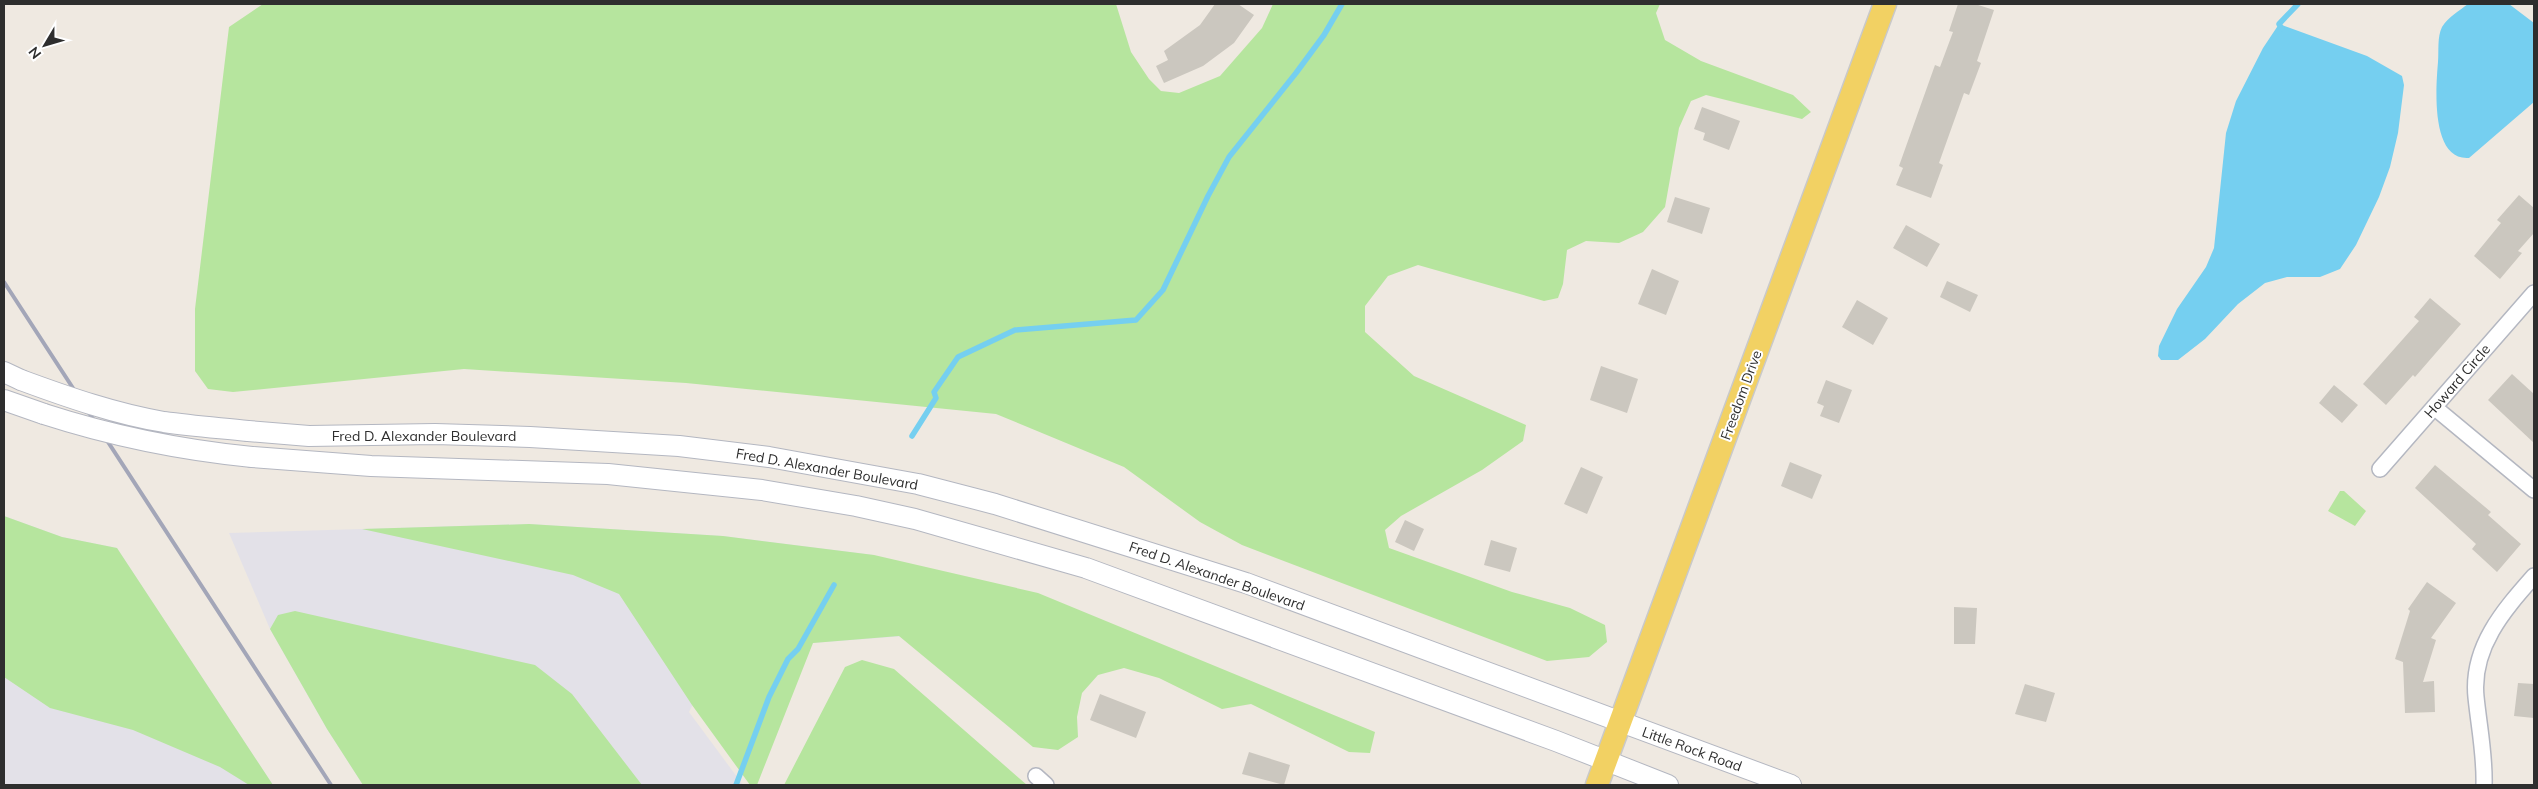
<svg xmlns="http://www.w3.org/2000/svg" width="2538" height="789" font-family="Mulish,sans-serif">
	<rect width="100%" height="100%" fill="#efe9e1"/>
	<path fill="#e3e1e8" d="M4 516 62 537 117 548 273 785H4Z
		M529 524 723 536 874 555 1025 627 720 650 689 712 743 785H363L327 729 270 629 229 533Z"/>
	<path fill="#b6e59e" d="M263 4H1116L1131 52 1149 79 1161 91 1179 93 1220 76 1262 28 1273 4H1660L1656 13 1665 40 1701 61 1793 95 1811 112 1802 119 1706 95 1691 101 1679 128 1665 207 1643 232 1619 243 1586 241 1567 250 1563 284 1558 298 1544 301 1418 265 1388 276 1365 306V332L1414 376 1526 425 1523 441 1482 470 1401 516 1385 530 1389 548 1512 592 1570 608 1605 625 1607 642 1589 657 1547 661 1242 545 1200 522 1124 467 996 414 686 383 464 369 233 392 208 389 195 371V309L229 27Z
		M2340 491H2344L2366 511 2355 526 2328 511Z
		M4 516 62 537 117 548 273 785H249L220 767 133 730 50 708 4 677Z
		M529 524 723 536 874 555 1038 593 1375 732 1370 753 1349 752 1251 704 1222 709 1159 678 1124 668 1098 675 1082 693 1077 717 1078 737 1058 750 1033 747 899 636 813 643 757 785H750L692 705 619 594 573 575 362 529Z
		M295 611 535 665 572 694 642 785H363L327 729 270 629 278 615Z
		M862 660 894 669 1027 785H784L845 667Z"/>
	<path fill="#75cff0" d="M2468 4H2509L2534 23V102L2469 158C2430 161 2436 86 2438 62 2439 51 2437 37 2442 27 2448 17 2459 11 2468 4Z
		M2279 24 2367 56 2402 76 2404 85 2398 133 2390 167 2379 197 2356 245 2340 269 2320 277H2287L2265 283 2238 304 2205 339 2178 360H2161L2158 356 2159 346 2177 309 2206 267 2214 248 2226 133 2236 101 2263 48Z"/>
	<g fill="none" stroke-linecap="round" stroke-linejoin="round">
		<path stroke="#75cff0" stroke-width="5.5" d="M2282 29 2279 24 2298 4
			M912 436 936 398 934 392 958 357 1015 330 1136 320 1163 290 1208 196 1229 157 1296 73 1324 35 1342 4
			M736 785 769 697 788 659 798 649 834 585"/>
	</g>
	<path fill="#cbc7bf" d="M1215 4H1238L1254 15 1234 43 1203 66 1164 83 1156 66 1168 60 1164 51 1200 25Z
		M1958 4H1975L1994 10 1977 61 1981 63 1969 95 1964 93 1939 163 1943 165 1931 198 1896 185 1903 168 1899 166 1935 65 1940 67 1953 32 1949 31Z
		M1702 107 1740 121 1729 150 1703 140 1705 133 1694 129Z
		M2519 195 2534 208V233L2518 251 2522 253 2500 279 2474 256 2501 223 2497 220Z
		M1675 197 1710 208 1702 234 1667 222Z
		M1906 225 1940 244 1927 267 1893 248Z
		M1652 269 1679 281 1666 315 1638 304Z
		M1947 281 1978 295 1970 312 1940 297Z
		M2430 298 2461 324 2415 377 2413 375 2386 405 2363 384 2419 321 2414 317Z
		M1857 300 1888 318 1873 345 1842 327Z
		M1601 366 1638 379 1627 413 1590 400Z
		M2512 374 2534 394V443L2488 400Z
		M1826 380 1852 390 1839 423 1820 416 1824 406 1817 403Z
		M2334 385 2358 405 2342 423 2319 403Z
		M1790 462 1822 475 1812 499 1781 486Z
		M2435 465 2491 512 2488 515 2521 544 2497 572 2472 549 2476 544 2415 488Z
		M1581 467 1603 477 1587 514 1564 504Z
		M1405 520 1424 529 1414 551 1395 542Z
		M1491 540 1517 548 1510 572 1484 565Z
		M2427 582 2456 603 2431 638 2436 640 2423 682 2434 681 2435 712 2405 713 2403 662 2395 659 2410 611 2408 609Z
		M1954 607 1977 608 1975 644H1954Z
		M2518 683 2534 684V718L2514 716Z
		M2025 684 2055 693 2046 722 2015 714Z
		M1100 694 1146 712 1136 738 1090 720Z
		M1249 752 1290 765 1284 785 1242 774Z"/>
	<g fill="none" stroke-linecap="round" stroke-linejoin="round">
		<g stroke="#b4b7c1" stroke-width="18">
			<path id="minor" d="M2434 407 2534 490
				M2380 469 2534 293
				M1036 776 1046 785
				M2484 785C2485 755 2479 727 2476 697 2471 647 2504 610 2534 576"/>
		</g>
		<g stroke="#b4b7c1" stroke-width="22">
			<path id="secondary" d="M4 372 21 380
				M4 400 44 414
				M248 431 309 436 435 434 530 437 679 446 769 457 918 484 995 504 1246 583 1791 785
				M252 457 371 466 608 474 762 490 856 506 915 519 1086 568 1556 741 1668 785"/>
		</g>
		<g stroke="#c9c9c9" stroke-width="25">
			<path id="primary" d="M1597 785 1885 4"/>
		</g>
		<use href="#minor" stroke="#fff" stroke-width="15"/>
		<use href="#secondary" stroke="#fff" stroke-width="20"/>
		<use href="#primary" stroke="#f2d163" stroke-width="22"/>
		<path stroke="#a3a6b8" stroke-width="4" d="M4 282 331 785"/>
		<g stroke="#b4b7c1" stroke-width="22" stroke-linecap="butt">
			<path id="secondary-bridge" d="M21 380C67 397 116 414 164 422 192 426 220 428 248 431
				M44 414C112 436 181 450 252 457"/>
		</g>
		<use href="#secondary-bridge" stroke="#fff" stroke-width="20"/>
	</g>
	<g text-anchor="middle" dominant-baseline="central" stroke-width="4" stroke-linejoin="round" paint-order="stroke">
		<g font-size="14" fill="#2e2e2e" stroke="#fff">
			<text transform="translate(2457 381) rotate(-49)">Howard Circle</text>
			<text transform="translate(1741 395) rotate(-70)">Freedom Drive</text>
			<text x="424" y="436">Fred D. Alexander Boulevard</text>
			<text transform="translate(827 469) rotate(10)">Fred D. Alexander Boulevard</text>
			<text transform="translate(1217 576) rotate(19)">Fred D. Alexander Boulevard</text>
			<text transform="translate(1692 749) rotate(20)">Little Rock Road</text>
		</g>
	</g>
	<rect width="2538" height="789" fill="none" stroke="#2e2e2e" stroke-width="10"/>
	<g transform="translate(45 45) rotate(232)" stroke="#ffffff" stroke-width="4" paint-order="stroke">
	<path d="M0-4L9 19L0 12L-9 19Z" fill="#2e2e2e"/>
	<text y="-8" font-size="14" font-weight="bold" text-anchor="middle" fill="#2e2e2e">N</text>
	</g>
</svg>
